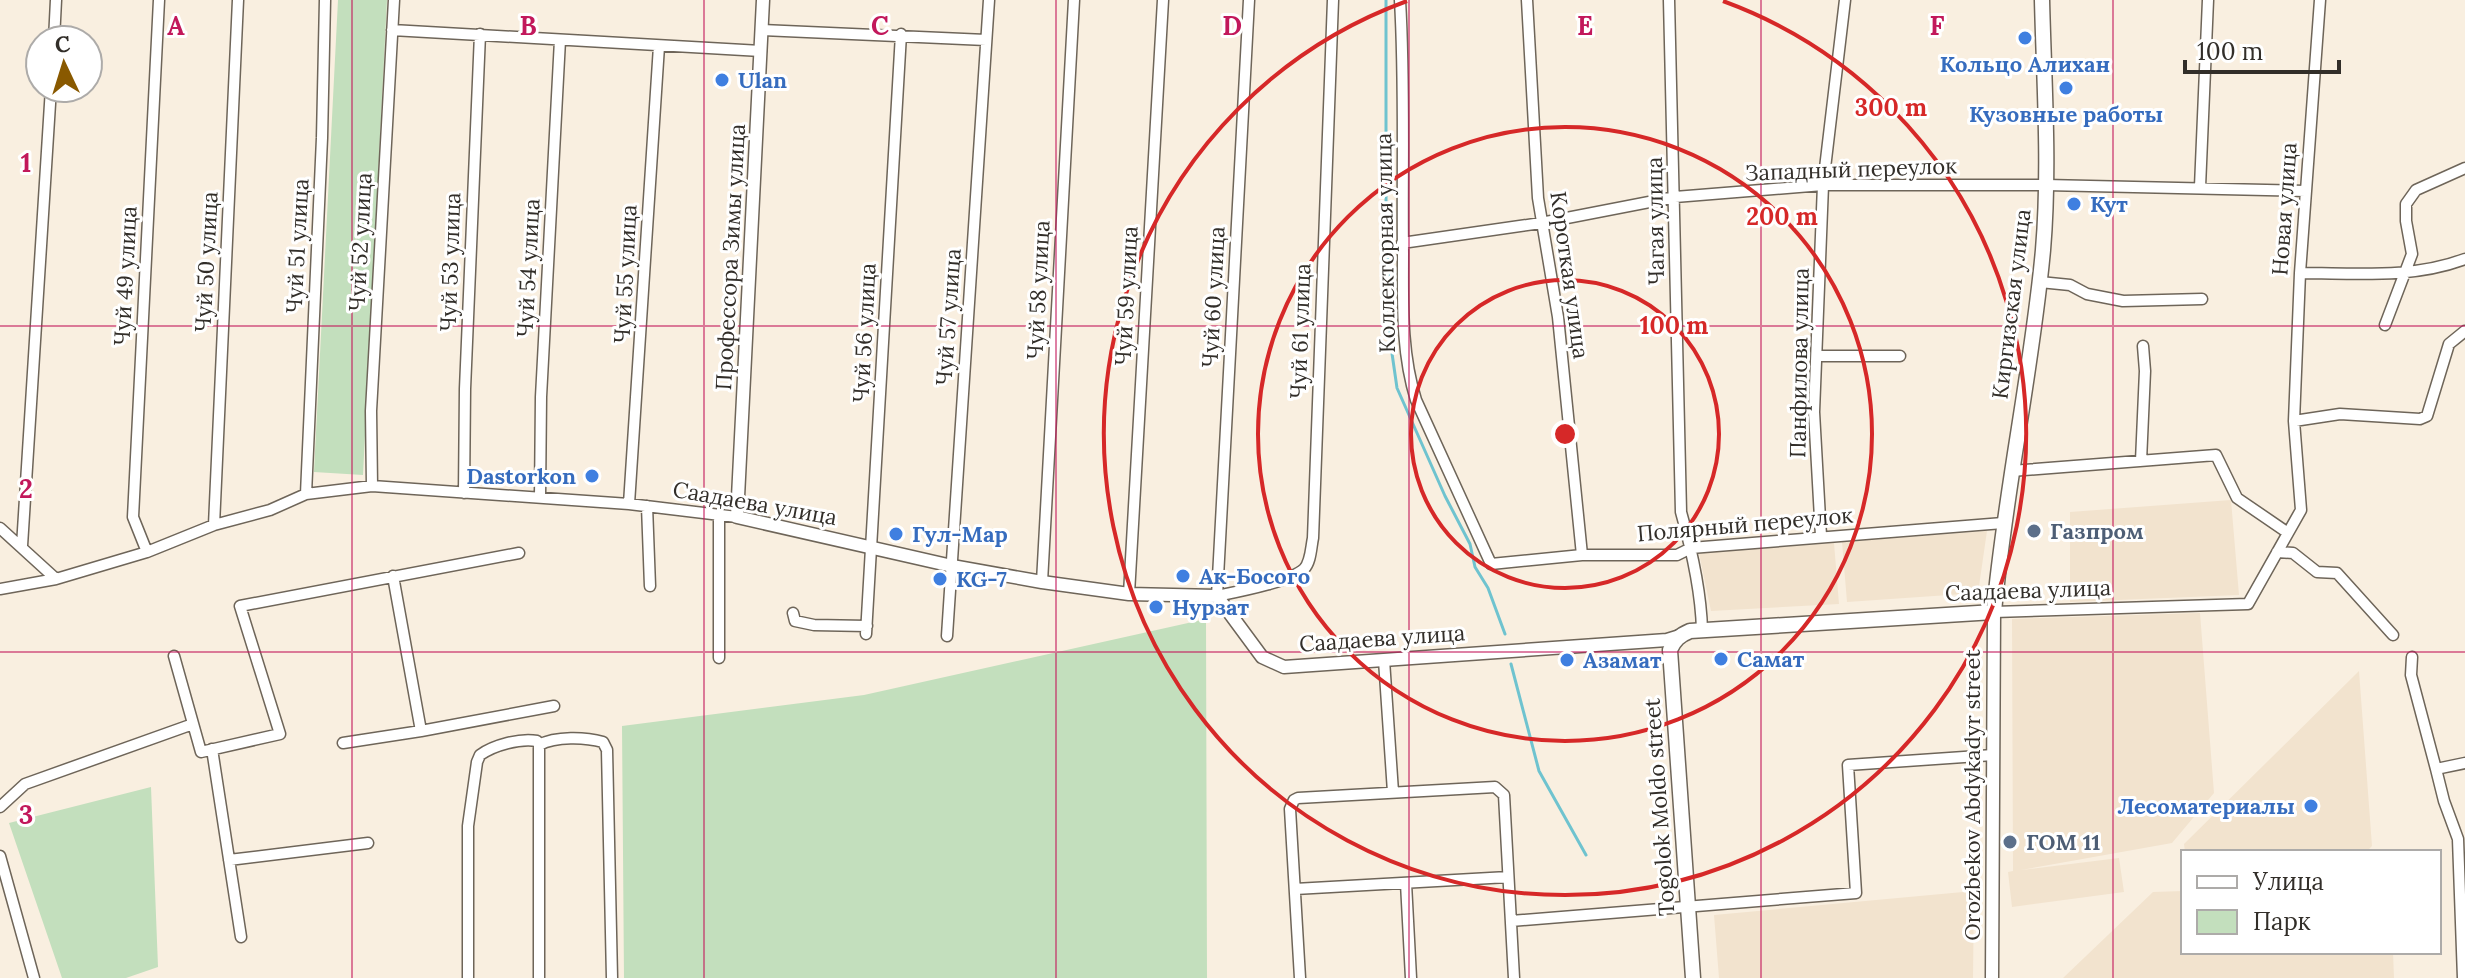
<svg xmlns="http://www.w3.org/2000/svg" width="2465" height="978" font-family="Lora,serif">
	<rect width="100%" height="100%" fill="#f9efe0"/>
	<path fill="#f2e3ce" d="M2231 500 2239 595 2070 602V512Z
		M1987 531 1978 593 1847 602 1842 542Z
		M1834 543 1839 604 1711 611 1699 553Z
		M2200 613 2214 793 2172 843 2021 870 2119 858 2124 892 2012 907 2008 872 2013 871 2012 619Z
		M2359 671 2372 846 2366 852H2185L2184 844Z
		M1974 891 1973 978H1719L1714 915Z
		M2183 891V952H2393L2394 978H2063L2153 892Z"/>
	<path fill="#c3dfbd" d="M338 0H387L363 475 314 472Z
		M1206 619 1207 978H624L622 726 864 695Z
		M151 787 158 967 126 978H62L9 823Z"/>
	<g fill="none" stroke-linecap="round" stroke-linejoin="round">
		<path stroke="#6fc3cf" stroke-width="3" d="M1386 0V247L1390 274 1385 305 1397 388 1445 496 1470 544 1475 567 1488 588 1505 634
			M1511 664 1539 771 1586 855"/>
		<g stroke="#6e6559" stroke-width="13">
			<path id="minor" d="M1249 0 1217 596C1236 592 1290 582 1304 569 1311 562 1311 547 1313 538L1333 0
				M1400 0C1405 84 1402 169 1403 253 1403 303 1401 352 1416 400L1491 564 1582 555H1677L1691 548 2003 523
				M1527 0 1538 198 1558 317 1582 555
				M1669 0 1681 512C1692 551 1701 590 1702 630
				M392 30 761 51
				M762 30 986 40
				M54 40 56 0
				M2200 187 2208 0
				M1402 243 1541 223 1675 197 1823 185H2046L2305 191
				M2300 273C2356 273 2412 279 2465 259
				M2040 282 2070 285 2087 294 2123 301 2202 299
				M2385 325 2412 254 2406 221V204L2416 190 2465 168
				M1817 356H1900
				M2294 421 2340 414 2420 419 2427 416 2449 344 2465 331
				M2141 461 2145 371 2143 346
				M2011 471 2216 455 2237 498 2288 533
				M372 486 371 411 394 0
				M464 493 465 389 480 34
				M306 494 322 138 325 0
				M540 497 541 397 560 40
				M629 504 659 46
				M647 506 650 586
				M214 525 238 0
				M0 528 56 579
				M1821 536 1814 412 1823 185 1845 0
				M22 546 51 88
				M147 552 133 517 159 0
				M2277 552 2293 553 2317 572 2337 573 2393 635
				M393 576 421 731
				M1042 582 1074 0
				M0 589 56 579 147 552 214 525 270 510 306 494 372 486 629 504 737 517
				M1129 594 1163 0
				M1994 612 2248 604 2301 510 2294 421 2300 273 2320 0
				M793 613 795 621 814 625 867 626
				M866 634 901 34
				M947 636 989 0
				M174 656 201 752 280 734 240 606 519 553
				M2412 657 2411 675 2436 769
				M719 658V515
				M1384 660 1393 792
				M343 743 421 731 554 706
				M539 745C556 736 585 737 603 742L607 750 612 978
				M212 749 241 937
				M0 807 25 784 193 724
				M0 856 34 978
				M229 860 368 843
				M1406 883 1411 978
				M1295 889 1508 877
				M1511 921 1856 893 1848 765 1993 755
				M468 978V826L477 762 480 755C494 745 520 738 537 741L539 745
				M539 978V745
				M1300 978 1290 809 1294 800 1298 798 1495 787 1504 795 1514 978
				M2463 978 2458 839 2444 801 2436 769 2465 763"/>
		</g>
		<g stroke="#6e6559" stroke-width="15">
			<path id="tertiary" d="M763 0 737 517 952 566 1042 582 1129 594 1217 596 1262 657 1284 667 1667 640 1680 636
				M1992 978 1994 612"/>
		</g>
		<g stroke="#6e6559" stroke-width="17">
			<path id="secondary" d="M1693 978 1670 650C1674 640 1680 635 1690 631L1994 612C2005 490 2032 371 2043 250 2050 167 2044 83 2042 0"/>
		</g>
		<use href="#minor" stroke="#fff" stroke-width="10"/>
		<use href="#tertiary" stroke="#fff" stroke-width="12"/>
		<use href="#secondary" stroke="#fff" stroke-width="14"/>
	</g>
	<path fill="none" stroke="#c2185b" stroke-width="2" stroke-opacity="0.55" d="M352 0V978M704 0V978M1056 0V978M1409 0V978M1761 0V978M2113 0V978M0 326H2465M0 652H2465"/>
	<g fill="none" stroke="#d62828" stroke-width="4">
		<circle cx="1565" cy="434" r="154"/>
		<circle cx="1565" cy="434" r="307"/>
		<path d="M1723 1A461 461 0 1 1 1407 1"/>
	</g>
	<g fill="#3f7fe0" stroke="#fff" stroke-width="3">
		<circle cx="2025" cy="38" r="8"/>
		<circle cx="722" cy="80" r="8"/>
		<circle cx="2066" cy="88" r="8"/>
		<circle cx="2074" cy="204" r="8"/>
		<circle cx="592" cy="476" r="8"/>
		<circle cx="896" cy="534" r="8"/>
		<circle cx="1183" cy="576" r="8"/>
		<circle cx="940" cy="579" r="8"/>
		<circle cx="1156" cy="607" r="8"/>
		<circle cx="1721" cy="659" r="8"/>
		<circle cx="1567" cy="660" r="8"/>
		<circle cx="2311" cy="806" r="8"/>
	</g>
	<g fill="#5c6f8a" stroke="#fff" stroke-width="3">
		<circle cx="2034" cy="531" r="8"/>
		<circle cx="2010" cy="842" r="8"/>
	</g>
	<g text-anchor="middle" dominant-baseline="central" stroke-width="6" stroke-linejoin="round" paint-order="stroke">
		<g font-size="22" font-weight="bold" fill="#366cbe" stroke="#fff" text-anchor="start">
			<text x="2025" y="64" text-anchor="middle">Кольцо Алихан</text>
			<text x="738" y="80">Ulan</text>
			<text x="2066" y="114" text-anchor="middle">Кузовные работы</text>
			<text x="2090" y="204">Кут</text>
			<text x="576" y="476" text-anchor="end">Dastorkon</text>
			<text x="912" y="534">Гул-Мар</text>
			<text x="1199" y="576">Ак-Босого</text>
			<text x="956" y="579">KG-7</text>
			<text x="1172" y="607">Нурзат</text>
			<text x="1737" y="659">Самат</text>
			<text x="1583" y="660">Азамат</text>
			<text x="2295" y="806" text-anchor="end">Лесоматериалы</text>
		</g>
		<g font-size="22" fill="#322e29" stroke="#fff">
			<text transform="translate(1851 169) rotate(-2)">Западный переулок</text>
			<text transform="translate(2284 209) rotate(-86)">Новая улица</text>
			<text transform="translate(1655 221) rotate(-91)">Чагая улица</text>
			<text transform="translate(360 242) rotate(-87)">Чуй 52 улица</text>
			<text transform="translate(1385 243) rotate(-91)">Коллекторная улица</text>
			<text transform="translate(297 246) rotate(-87)">Чуй 51 улица</text>
			<text transform="translate(730 257) rotate(-87)">Профессора Зимы улица</text>
			<text transform="translate(206 262) rotate(-87)">Чуй 50 улица</text>
			<text transform="translate(450 262) rotate(-88)">Чуй 53 улица</text>
			<text transform="translate(528 268) rotate(-87)">Чуй 54 улица</text>
			<text transform="translate(625 274) rotate(-87)">Чуй 55 улица</text>
			<text transform="translate(1570 275) rotate(82)">Короткая улица</text>
			<text transform="translate(125 276) rotate(-87)">Чуй 49 улица</text>
			<text transform="translate(1038 290) rotate(-87)">Чуй 58 улица</text>
			<text transform="translate(1126 296) rotate(-87)">Чуй 59 улица</text>
			<text transform="translate(1213 297) rotate(-87)">Чуй 60 улица</text>
			<text transform="translate(2011 304) rotate(-83)">Киргизская улица</text>
			<text transform="translate(948 317) rotate(-86)">Чуй 57 улица</text>
			<text transform="translate(1300 331) rotate(-88)">Чуй 61 улица</text>
			<text transform="translate(864 333) rotate(-87)">Чуй 56 улица</text>
			<text transform="translate(1799 363) rotate(-89)">Панфилова улица</text>
			<text transform="translate(755 503) rotate(10)">Саадаева улица</text>
			<text transform="translate(1745 524) rotate(-5)">Полярный переулок</text>
			<text transform="translate(2028 590) rotate(-2)">Саадаева улица</text>
			<text transform="translate(1382 638) rotate(-4)">Саадаева улица</text>
			<text transform="translate(1972 795) rotate(-90)">Orozbekov Abdykadyr street</text>
			<text transform="translate(1659 807) rotate(-94)">Togolok Moldo street</text>
		</g>
		<g font-size="22" font-weight="bold" fill="#4e5e75" stroke="#fff" text-anchor="start">
			<text x="2050" y="531">Газпром</text>
			<text x="2026" y="842">ГОМ 11</text>
		</g>
	</g>
	<g font-size="26" text-anchor="middle" font-weight="bold" fill="#c2185b" stroke="#fff" stroke-width="6" stroke-linejoin="round" paint-order="stroke">
		<text x="176" y="35">A</text>
		<text x="528" y="35">B</text>
		<text x="880" y="35">C</text>
		<text x="1232" y="35">D</text>
		<text x="1585" y="35">E</text>
		<text x="1937" y="35">F</text>
		<text x="26" y="172">1</text>
		<text x="26" y="498">2</text>
		<text x="26" y="824">3</text>
	</g>
	<circle cx="1565" cy="434" r="12" fill="#d62828" stroke="#fff" stroke-width="4"/>
	<g font-size="24" text-anchor="middle" font-weight="bold" fill="#d62828" stroke="#fff" stroke-width="6" stroke-linejoin="round" paint-order="stroke">
		<text x="1891" y="116">300 m</text>
		<text x="1782" y="225">200 m</text>
		<text x="1674" y="334">100 m</text>
	</g>
	<rect x="2181" y="850" width="260" height="104" fill="#ffffff" stroke="#adaba9" stroke-width="2"/>
	<rect x="2197" y="876" width="40" height="12" fill="#ffffff" stroke="#adaba9" stroke-width="2"/>
	<text x="2253" y="890" font-size="24" fill="#322e29">Улица</text>
	<rect x="2197" y="910" width="40" height="24" fill="#c3dfbd" stroke="#adaba9" stroke-width="2"/>
	<text x="2253" y="930" font-size="24" fill="#322e29">Парк</text>
	<g transform="translate(64 64) rotate(356)"><circle r="38" fill="#ffffff" stroke="#adaba9" stroke-width="2"/>
	<path d="M0-6L14 30L0 20L-14 30Z" fill="#895900"/>
	<text y="-12" font-size="22" font-weight="bold" text-anchor="middle" fill="#322e29">С</text>
	</g>
	<path d="M2185 60v12h154v-12" fill="none" stroke="#322e29" stroke-width="4"/>
	<text x="2197" y="60" font-size="24" fill="#322e29" stroke="#ffffff" stroke-width="6" paint-order="stroke">100 m</text>
</svg>
